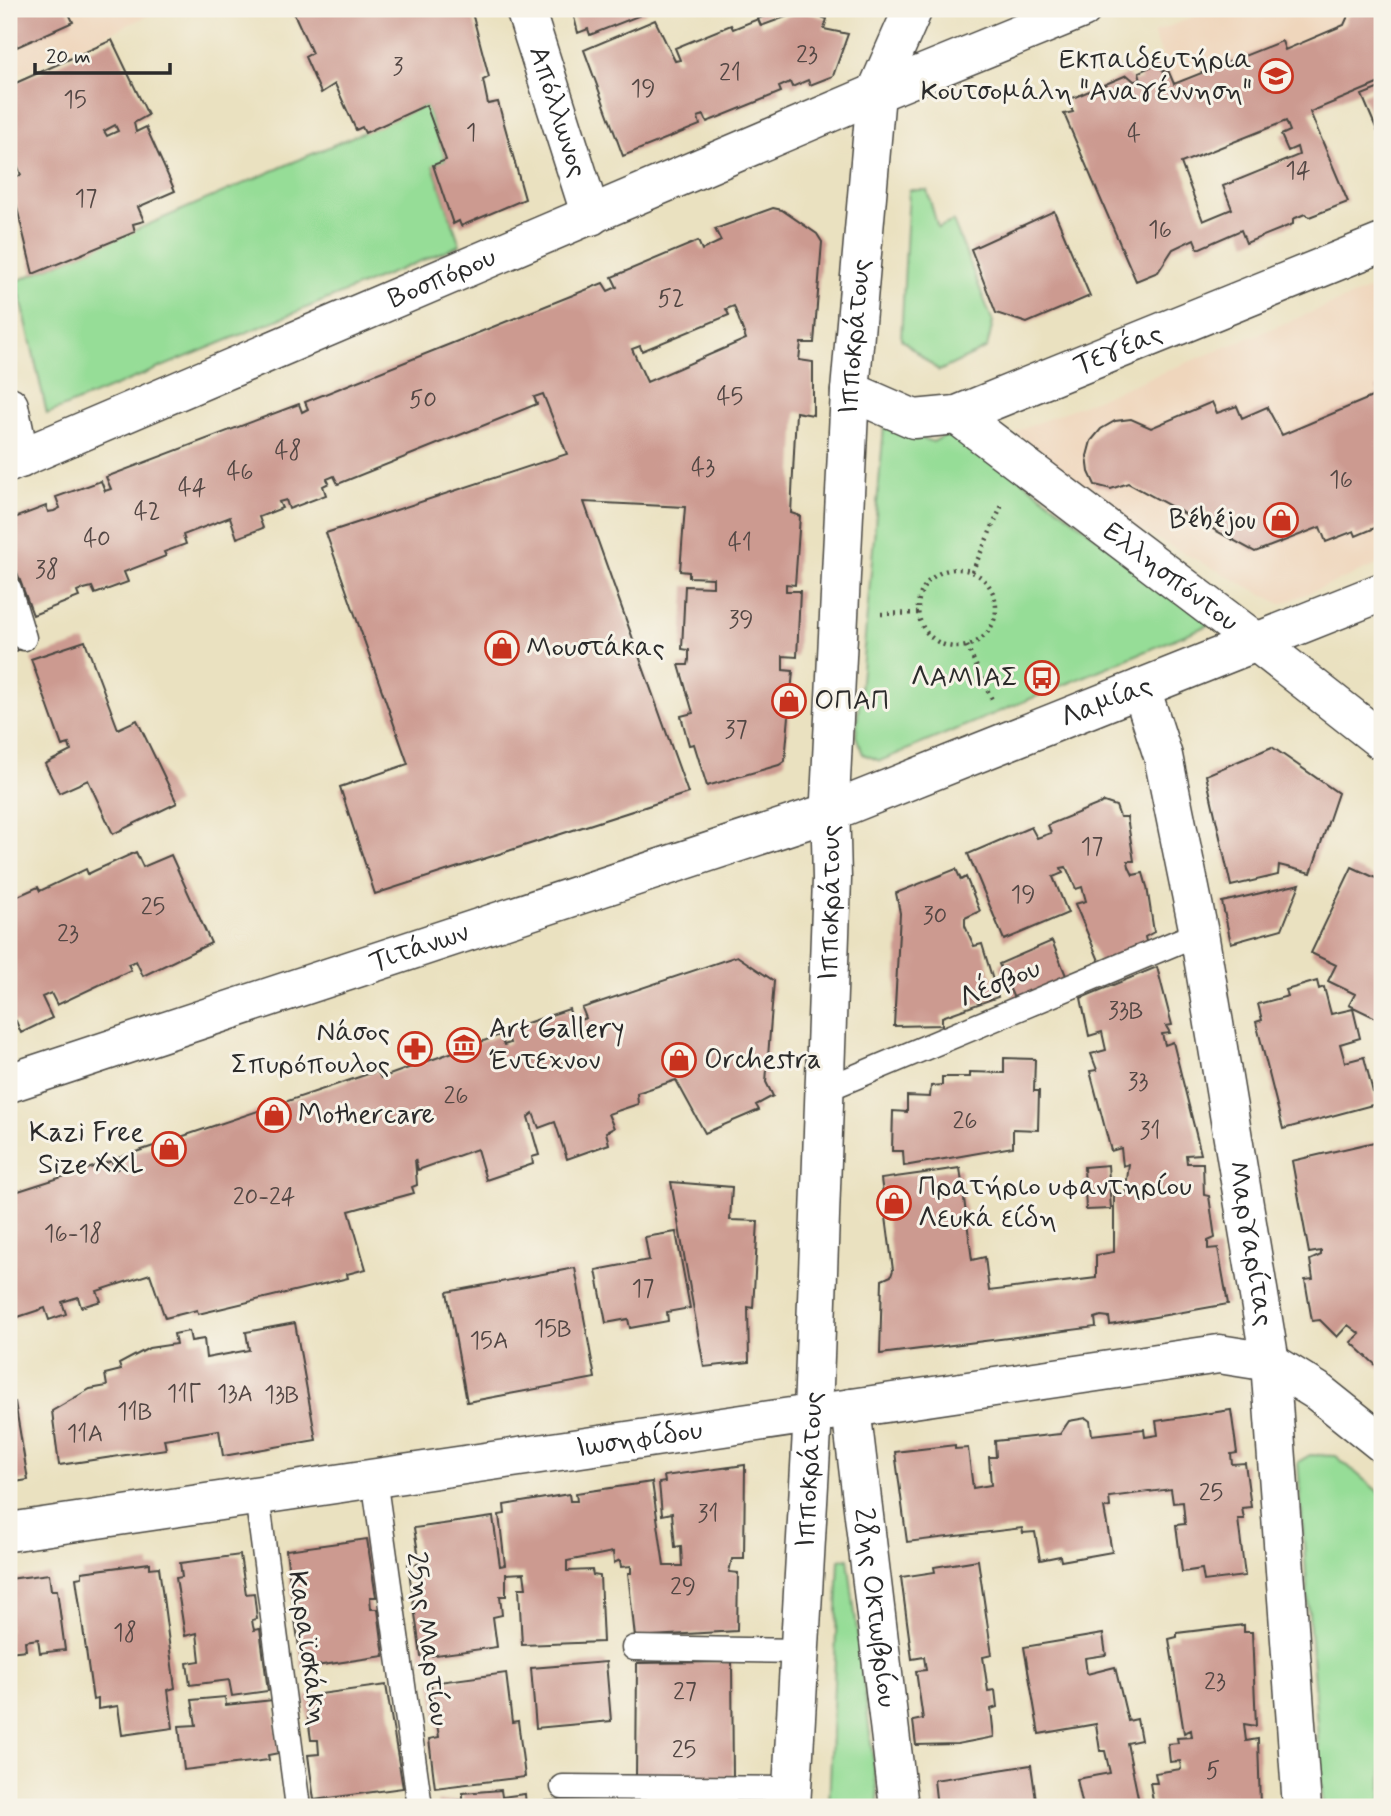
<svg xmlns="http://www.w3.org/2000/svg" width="1391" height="1816" font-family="Mynerve,sans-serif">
	<rect width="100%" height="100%" fill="#f7f3e8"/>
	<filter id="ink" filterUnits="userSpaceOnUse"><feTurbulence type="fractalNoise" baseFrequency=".0143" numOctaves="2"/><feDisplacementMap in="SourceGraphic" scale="14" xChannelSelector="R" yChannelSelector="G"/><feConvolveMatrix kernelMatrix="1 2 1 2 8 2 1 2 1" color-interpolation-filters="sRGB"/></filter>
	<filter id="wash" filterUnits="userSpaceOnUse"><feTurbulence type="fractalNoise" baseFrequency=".00686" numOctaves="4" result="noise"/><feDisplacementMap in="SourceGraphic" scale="28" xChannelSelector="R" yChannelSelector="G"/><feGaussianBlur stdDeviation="1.57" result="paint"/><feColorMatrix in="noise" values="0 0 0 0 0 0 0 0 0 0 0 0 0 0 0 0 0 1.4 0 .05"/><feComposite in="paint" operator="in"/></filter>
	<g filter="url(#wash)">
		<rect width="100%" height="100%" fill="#eae1c0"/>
		<path fill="#efd6bc" d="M67 9H163L9 79V30L17 47 72 22Z
			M1213 9H1382V82L1203 155 1153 33Z
			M1382 284V563L1281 604 1132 526 1015 432Z"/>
		<path fill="#96dd97" stroke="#608461" stroke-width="2" d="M426 105 446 160 433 166 460 245 47 414 17 281Z
			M909 190H927L938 228 953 221 993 322 987 348 939 371 901 339Z
			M884 427 933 442 956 430 1211 624 880 761 863 754 856 736Z
			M1310 1455 1336 1456 1382 1495V1807H1323L1298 1462Z
			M848 1558 879 1807H829L839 1560Z"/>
		<g id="blocks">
			<path fill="#cc9a90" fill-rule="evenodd" d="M9 9H67L73 22 17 47 9 30Z
				M292 9H471L489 77 483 80 488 104 498 102 525 199 461 226 459 221 453 224 433 165 446 160 426 105 365 133 362 127 356 130 335 84 321 93 305 57 312 53Z
				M572 9H645L646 13 590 35 588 29 578 33Z
				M754 9H781L758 19Z
				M807 9 808 13 827 19 824 29 848 34 833 76 810 85 808 80 792 87 790 82 779 87 781 92 707 122 704 115 698 117 700 125 623 156 584 50 655 20 675 61 680 60 675 48 731 25 733 29 758 19 761 26Z
				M1362 9H1382V82L1310 112 1348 202 1309 217 1305 214 1293 219V224L1246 243 1241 230 1198 249 1194 239 1173 249 1158 272 1136 281 1064 114 1073 112 1068 100 1127 75 1134 81 1141 80 1139 72 1158 63 1164 72 1168 70 1174 84 1282 41 1285 50 1344 25 1348 16ZM1286 121 1290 131 1281 135 1288 151 1297 147 1299 155 1223 186 1232 209 1203 221 1181 163Z
				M112 40 148 115 134 123 136 132 146 127 175 191 138 207 144 221 133 224 135 232 33 274 10 179 21 175 18 167 9 170V86ZM115 125 118 131 107 136 104 131Z
				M1382 87V142L1362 95Z
				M773 208 782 210 817 234 822 242 814 343H801L799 360 813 362V415L796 412 791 513 800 516 795 585 786 584V591H800L797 657 783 656V670L793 671 785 761 779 765 707 786 694 744 689 745 681 716 693 713 679 665H688L689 660V650L682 649 685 586 713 587V578L689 577V572L680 571 685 507 584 502 688 793 375 894 340 787 408 764 326 533 567 454 543 394 534 397 537 404 338 484 334 476 327 479 329 483 323 486 326 495 289 509 286 500 279 502 282 508 259 517 263 528 237 538 230 517 183 535 186 544 164 552 166 556 124 572 128 582 95 594 92 587 84 589 77 592 79 597 33 615 9 551V520L46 506 48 512 54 511 60 508 56 497 101 481 105 491 111 489 106 477 299 404 302 412 308 409 305 402 603 283 608 291 617 287 612 277 698 241 702 250 721 241 715 229ZM734 306 746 339 647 382 632 349 640 346 642 351 729 315 726 309Z
				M1054 211 1090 296 1027 323 996 313 971 249Z
				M1382 385V525L1356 536 1354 531 1326 542 1320 527 1255 552 1128 483 1111 489 1095 485 1089 472 1087 456 1091 441 1101 429 1115 421 1131 419 1151 428 1212 402 1217 413 1237 406 1242 418 1267 407 1282 435 1379 394 1376 388Z
				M9 622 20 649 9 655Z
				M85 641 118 729 137 720 177 803 113 834 88 780 59 793 45 764 71 751 69 744 62 746 31 659Z
				M1272 747 1338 793 1311 873 1279 865 1278 875 1231 886 1206 775Z
				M1104 802 1116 806 1120 817H1127L1134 861H1128L1129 867 1133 875 1143 873 1147 887 1154 932 1145 937 1147 946 1100 963 1075 904 1086 901 1082 887 1076 889 1066 867 1061 868 1063 873 1053 877 1068 913 1004 940 968 854 1031 827 1037 838 1051 833 1048 825Z
				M136 852 143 867 171 855 211 943 143 976 136 961 128 964 131 970 57 1005 51 993 42 997 52 1018 21 1033 16 1021 9 1025V900L38 887 40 891 86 869 88 874 94 871Z
				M1352 867 1382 881V1021L1349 1005 1355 994 1328 981 1336 965 1311 953Z
				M956 869 961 880 966 877 980 911 965 918V926L974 946 982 944 998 997 942 1017V1025L894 1026 900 913 896 893Z
				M1300 884 1282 929 1231 943 1222 902Z
				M1052 941 1067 978 1015 1001 999 964Z
				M737 956 774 981 766 1082 773 1096 756 1105 759 1110 705 1133 676 1080 637 1093 638 1104 608 1114 614 1128 606 1132 609 1144 567 1159 555 1122 539 1128 533 1113 528 1117 539 1155 532 1157 533 1164 486 1180 477 1149 418 1170 415 1159 417 1185 412 1187 414 1193 349 1211 366 1269 347 1274 348 1278 198 1314 197 1310 165 1318 150 1274 97 1291 101 1301 81 1307 78 1297 62 1302 66 1314 49 1320 45 1308 9 1320V1194L112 1161 114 1170 121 1167 118 1158 377 1071 381 1078 500 1035 504 1045 510 1043 506 1030 569 1009 573 1022 586 1018 582 1008Z
				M1157 967 1172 1025 1166 1026 1170 1033 1162 1034 1165 1045 1173 1042 1201 1154 1186 1155 1187 1163H1203L1204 1195 1209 1196 1215 1238 1208 1241V1249L1218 1248 1228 1304 1110 1325 1109 1317 1101 1316 1095 1318 1096 1327 880 1354 882 1280 891 1276 893 1270 881 1179 960 1168 972 1260 985 1257 989 1291 1096 1278V1255L1114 1252V1195L1125 1196 1129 1164 1123 1166 1121 1148 1111 1151 1090 1071 1097 1070 1091 1054 1106 1050 1102 1032 1089 1036 1081 998Z
				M1317 981 1319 989 1324 987 1331 1014 1353 1009 1360 1038 1340 1044 1345 1062 1364 1057 1376 1104 1283 1129 1256 1022 1262 1020 1258 1004 1288 996 1286 990Z
				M1004 1058 1035 1059 1034 1091H1039L1038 1130 1013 1129V1147L904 1166 903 1151H892L893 1111 907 1112V1096L930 1097 931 1086 942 1085V1077H970V1072L1004 1073Z
				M1374 1142 1382 1146V1371L1351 1342 1360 1334 1348 1325 1337 1337 1320 1320 1312 1321 1305 1280 1313 1279 1310 1260 1321 1255V1251L1309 1253 1292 1161Z
				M1108 1165 1111 1209 1086 1210 1084 1167Z
				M671 1182 732 1187 730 1220 758 1221 753 1308 748 1307 749 1362 704 1367Z
				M676 1232 690 1308 667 1312 668 1321 630 1328 628 1319 606 1323 596 1270 649 1260 645 1237Z
				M575 1268 595 1378 467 1402 447 1292Z
				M295 1323 316 1440 223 1456 219 1430 164 1439 166 1449 59 1465 52 1411 90 1389 107 1386 105 1374 121 1370 119 1364 149 1348 176 1344 174 1334 189 1331 191 1341 204 1339 206 1358 249 1350 246 1332Z
				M9 1402H15L28 1480 9 1483Z
				M1231 1410 1237 1453 1231 1454 1232 1464 1245 1463 1251 1507 1242 1508 1244 1519H1238L1245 1576 1204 1581 1202 1569 1182 1572 1176 1525 1185 1524 1183 1502 1173 1503 1171 1489 1109 1497 1110 1507 1104 1508 1112 1552 1061 1561 1060 1556 1040 1560 1035 1532 1023 1533 1022 1528 907 1542 895 1452 955 1445V1449L968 1448 973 1488 991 1485 989 1457H996L995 1441 1060 1434 1069 1421 1086 1418 1090 1421 1092 1435 1144 1429 1145 1437 1158 1435 1156 1421Z
				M745 1465 744 1559H732L729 1572 738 1573 737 1631 635 1637 628 1573H631V1566L621 1567 620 1560 614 1563 613 1552 567 1561V1571L592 1570 593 1575 600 1576 603 1642 522 1645 519 1588H526L524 1573 506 1574V1596H500L502 1615 493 1617 497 1647 421 1657 408 1564H420L414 1528 493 1517 500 1566 505 1565 499 1515 505 1514 504 1505 569 1494 570 1501H577L576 1493 652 1482 664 1566H682L681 1546 675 1547 672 1513 662 1515 659 1483 665 1482 664 1476Z
				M367 1539 376 1597H370L371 1609H378L384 1656 302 1668 295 1619H302L300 1605 293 1606 286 1550Z
				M240 1555 246 1594 254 1593 257 1619 252 1620 253 1626 254 1630 260 1629 268 1691 232 1696 229 1680 190 1685 187 1663 200 1661 197 1633 185 1636 176 1578 182 1577 180 1563Z
				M978 1560 992 1655 983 1657 988 1691 995 1690 997 1707 991 1709 994 1737 957 1744 916 1745 913 1721 923 1719 916 1671 926 1670 924 1657 912 1659 901 1577 935 1572 934 1567Z
				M150 1563V1568L159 1567 175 1688 168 1690 173 1728 122 1735 118 1706 98 1709V1699L93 1700 76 1578 82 1577V1572Z
				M49 1574 51 1590H57L65 1650 40 1653 38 1639 25 1641 26 1650 9 1652V1579Z
				M1244 1625V1632H1252L1256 1726 1244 1724 1246 1741 1258 1739 1260 1807H1154L1150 1783H1157L1155 1773 1181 1769 1180 1761 1170 1762 1168 1744 1178 1743 1177 1738 1192 1737 1191 1730 1184 1733 1169 1639 1177 1637V1633Z
				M1103 1634 1106 1655 1085 1658 1087 1674 1115 1667 1128 1721 1137 1719 1141 1740 1127 1743 1140 1807H1083L1077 1779 1110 1773 1105 1751H1100L1096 1724 1039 1734 1024 1647Z
				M606 1662 611 1721 536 1728 531 1668Z
				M732 1662 733 1778 636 1780 637 1663Z
				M506 1673 512 1722 518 1721 525 1777 435 1788 429 1739 439 1737 431 1683Z
				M386 1685 403 1788 314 1800 308 1755 319 1754 318 1740H311L305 1696Z
				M225 1697 226 1705 273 1700 279 1753 268 1755 269 1760 184 1770 179 1726 196 1725 192 1700Z
				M1031 1765 1037 1807H937L934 1780Z
				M501 1790 502 1797 525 1794 526 1807H438L437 1802 463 1800V1793Z
				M630 1798 629 1807H545V1801Z
				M189 1800V1807H133V1805Z
				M646 1802 717 1804V1807H645Z"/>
		</g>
	</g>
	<g filter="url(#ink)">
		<use href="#blocks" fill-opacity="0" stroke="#484641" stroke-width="2"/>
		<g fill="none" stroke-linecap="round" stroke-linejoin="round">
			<g stroke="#484641" stroke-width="27">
				<path id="lane" d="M9 589 24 638
					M824 1090 1199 933
					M374 1478 420 1807
					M257 1496 298 1807
					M634 1648 800 1651
					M563 1787 793 1789"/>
			</g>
			<g stroke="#484641" stroke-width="41">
				<g id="street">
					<path id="s1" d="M525 9 591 216"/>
					<path id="s2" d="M850 391 914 419 957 415 1382 243"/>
					<path d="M9 406 20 459"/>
					<path id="s3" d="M957 415 1247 635 1382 741"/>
					<path id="s4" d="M9 463 876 93 1082 9"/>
					<path id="s5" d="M1141 688 1163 756 1199 933 1270 1362 1302 1807"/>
					<path id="s6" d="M851 1408 899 1807"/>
					<path id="s7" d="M9 1532 1219 1354 1270 1362 1317 1391 1382 1443"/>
					<path id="s8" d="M791 1807 813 1413 832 879 830 800 850 391 876 93 913 9"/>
				</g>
			</g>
			<g stroke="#484641" stroke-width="41">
				<g id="secondary">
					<path id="s9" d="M9 1083 830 812 1382 592"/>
				</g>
			</g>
			<path stroke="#484641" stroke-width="4.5" stroke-dasharray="2 5" stroke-linecap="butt" d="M918 608a39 39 0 1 1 78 0a39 39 0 1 1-78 0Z
				M972 572 1003 503
				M881 614 918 613
				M967 646 993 702"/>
			<use href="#lane" stroke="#fff" stroke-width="24"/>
			<use href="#street" stroke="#fff" stroke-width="38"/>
			<use href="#secondary" stroke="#fff" stroke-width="38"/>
		</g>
	</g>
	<defs>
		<g id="school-ring" transform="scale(1.75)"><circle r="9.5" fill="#f7f3e8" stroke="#c8321e" stroke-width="1.5"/><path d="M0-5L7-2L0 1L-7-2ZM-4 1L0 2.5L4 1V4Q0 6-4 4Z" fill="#c8321e"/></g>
		<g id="shop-ring" transform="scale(1.75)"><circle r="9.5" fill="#f7f3e8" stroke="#c8321e" stroke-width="1.5"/><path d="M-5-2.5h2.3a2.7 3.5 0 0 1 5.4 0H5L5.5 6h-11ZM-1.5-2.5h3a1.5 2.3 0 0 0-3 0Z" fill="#c8321e"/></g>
		<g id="bus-ring" transform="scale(1.75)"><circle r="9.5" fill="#f7f3e8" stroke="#c8321e" stroke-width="1.5"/><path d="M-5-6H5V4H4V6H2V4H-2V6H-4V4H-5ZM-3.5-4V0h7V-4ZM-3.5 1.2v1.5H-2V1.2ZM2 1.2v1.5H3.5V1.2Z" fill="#c8321e"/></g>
		<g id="museum-ring" transform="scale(1.75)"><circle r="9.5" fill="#f7f3e8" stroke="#c8321e" stroke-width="1.5"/><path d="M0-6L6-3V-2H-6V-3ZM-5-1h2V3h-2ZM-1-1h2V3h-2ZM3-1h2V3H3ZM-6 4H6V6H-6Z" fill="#c8321e"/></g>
		<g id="pharmacy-ring" transform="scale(1.75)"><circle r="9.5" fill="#f7f3e8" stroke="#c8321e" stroke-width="1.5"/><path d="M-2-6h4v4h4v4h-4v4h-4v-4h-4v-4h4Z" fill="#c8321e"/></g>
	</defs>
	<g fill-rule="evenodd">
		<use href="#school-ring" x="1276" y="76"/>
		<use href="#shop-ring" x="1281" y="520"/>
		<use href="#shop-ring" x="502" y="648"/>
		<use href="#bus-ring" x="1042" y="678"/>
		<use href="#shop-ring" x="789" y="701"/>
		<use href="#museum-ring" x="464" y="1045"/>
		<use href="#pharmacy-ring" x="415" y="1049"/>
		<use href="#shop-ring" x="679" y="1060"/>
		<use href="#shop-ring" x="274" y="1115"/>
		<use href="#shop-ring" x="169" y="1149"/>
		<use href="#shop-ring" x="894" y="1203"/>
	</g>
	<g text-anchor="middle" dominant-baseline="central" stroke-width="6" stroke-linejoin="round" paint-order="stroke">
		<g font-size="24" fill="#534744">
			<text x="807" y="55">23</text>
			<text x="398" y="67">3</text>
			<text x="730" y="73">21</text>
			<text x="643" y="89">19</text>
			<text x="75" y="100">15</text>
			<text x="471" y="133">1</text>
			<text x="1134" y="134">4</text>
			<text x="1298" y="171">14</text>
			<text x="86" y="199">17</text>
			<text x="1160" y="230">16</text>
			<text x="671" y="299">52</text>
			<text x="730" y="397">45</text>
			<text x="423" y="400">50</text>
			<text x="288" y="451">48</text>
			<text x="703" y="468">43</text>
			<text x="240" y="472">46</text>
			<text x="1341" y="480">16</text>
			<text x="192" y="488">44</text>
			<text x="147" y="512">42</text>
			<text x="97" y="539">40</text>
			<text x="740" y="543">41</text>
			<text x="47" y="570">38</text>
			<text x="741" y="620">39</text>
			<text x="736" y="730">37</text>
			<text x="1092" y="847">17</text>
			<text x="1023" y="895">19</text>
			<text x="153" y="907">25</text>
			<text x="935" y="916">30</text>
			<text x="68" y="934">23</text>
			<text x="1126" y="1011">33Β</text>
			<text x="1138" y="1082">33</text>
			<text x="456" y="1096">26</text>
			<text x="965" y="1121">26</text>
			<text x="1150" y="1131">31</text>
			<text x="264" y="1197">20-24</text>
			<text x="73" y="1234">16-18</text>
			<text x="643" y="1289">17</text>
			<text x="553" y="1329">15Β</text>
			<text x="489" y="1341">15Α</text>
			<text x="184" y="1394">11Γ</text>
			<text x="235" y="1394">13Α</text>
			<text x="282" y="1395">13Β</text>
			<text x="135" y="1412">11Β</text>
			<text x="85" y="1434">11Α</text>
			<text x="1211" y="1493">25</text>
			<text x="708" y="1514">31</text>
			<text x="683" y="1587">29</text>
			<text x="125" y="1633">18</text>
			<text x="1215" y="1682">23</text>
			<text x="685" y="1692">27</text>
			<text x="684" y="1750">25</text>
			<text x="1213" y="1771">5</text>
		</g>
		<g font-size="28" fill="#2b2b2b" stroke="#f7f3e8" text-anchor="start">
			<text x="1252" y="60" text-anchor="end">Εκπαιδευτήρια<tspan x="1252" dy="32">Κουτσομάλη "Αναγέννηση"</tspan></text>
			<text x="1256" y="520" text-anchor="end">Bébéjou</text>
			<text x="526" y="648">Μουστάκας</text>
			<text x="1018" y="678" text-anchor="end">ΛΑΜΙΑΣ</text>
			<text x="814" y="701">ΟΠΑΠ</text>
			<text x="489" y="1029">Art Gallery<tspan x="489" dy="32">Έντεχνον</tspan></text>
			<text x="390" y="1033" text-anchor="end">Νάσος<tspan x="390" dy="32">Σπυρόπουλος</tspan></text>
			<text x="704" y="1060">Orchestra</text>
			<text x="298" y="1115">Mothercare</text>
			<text x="144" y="1133" text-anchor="end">Kazi Free<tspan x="144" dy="32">Size XXL</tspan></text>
			<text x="918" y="1187">Πρατήριο υφαντηρίου<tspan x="918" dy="32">Λευκά είδη</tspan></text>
		</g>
		<g font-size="28" fill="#2b2b2b" stroke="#f7f3e8">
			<text stroke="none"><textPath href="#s1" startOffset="108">Απόλλωνος</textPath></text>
			<text stroke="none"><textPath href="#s4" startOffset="471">Βοσπόρου</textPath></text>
			<text stroke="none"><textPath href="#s8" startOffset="1472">Ιπποκράτους</textPath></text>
			<text stroke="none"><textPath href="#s2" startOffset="287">Τεγέας</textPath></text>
			<text stroke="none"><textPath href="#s3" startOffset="268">Ελλησπόντου</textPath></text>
			<text stroke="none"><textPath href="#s9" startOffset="1162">Λαμίας</textPath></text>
			<text stroke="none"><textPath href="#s8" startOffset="905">Ιπποκράτους</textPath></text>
			<text stroke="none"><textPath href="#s9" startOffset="432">Τιτάνων</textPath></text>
			<text transform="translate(1000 984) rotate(-23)">Λέσβου</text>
			<text stroke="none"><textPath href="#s5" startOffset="567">Μαργαρίτας</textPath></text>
			<text stroke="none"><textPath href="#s7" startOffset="637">Ιωσηφίδου</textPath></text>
			<text stroke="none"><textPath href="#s8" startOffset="338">Ιπποκράτους</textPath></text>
			<text stroke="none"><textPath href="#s6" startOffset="201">28ης Οκτωβρίου</textPath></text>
			<text transform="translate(427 1639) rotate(82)">25ης Μαρτίου</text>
			<text transform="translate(307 1648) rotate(82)">Καραϊσκάκη</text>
		</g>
	</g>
	<rect width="1391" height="1816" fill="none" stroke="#f7f3e8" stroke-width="35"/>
	<path d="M35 63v10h135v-10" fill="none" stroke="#2b2b2b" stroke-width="3.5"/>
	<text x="46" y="63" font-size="21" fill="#2b2b2b" stroke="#f7f3e8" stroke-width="5" paint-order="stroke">20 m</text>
</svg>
